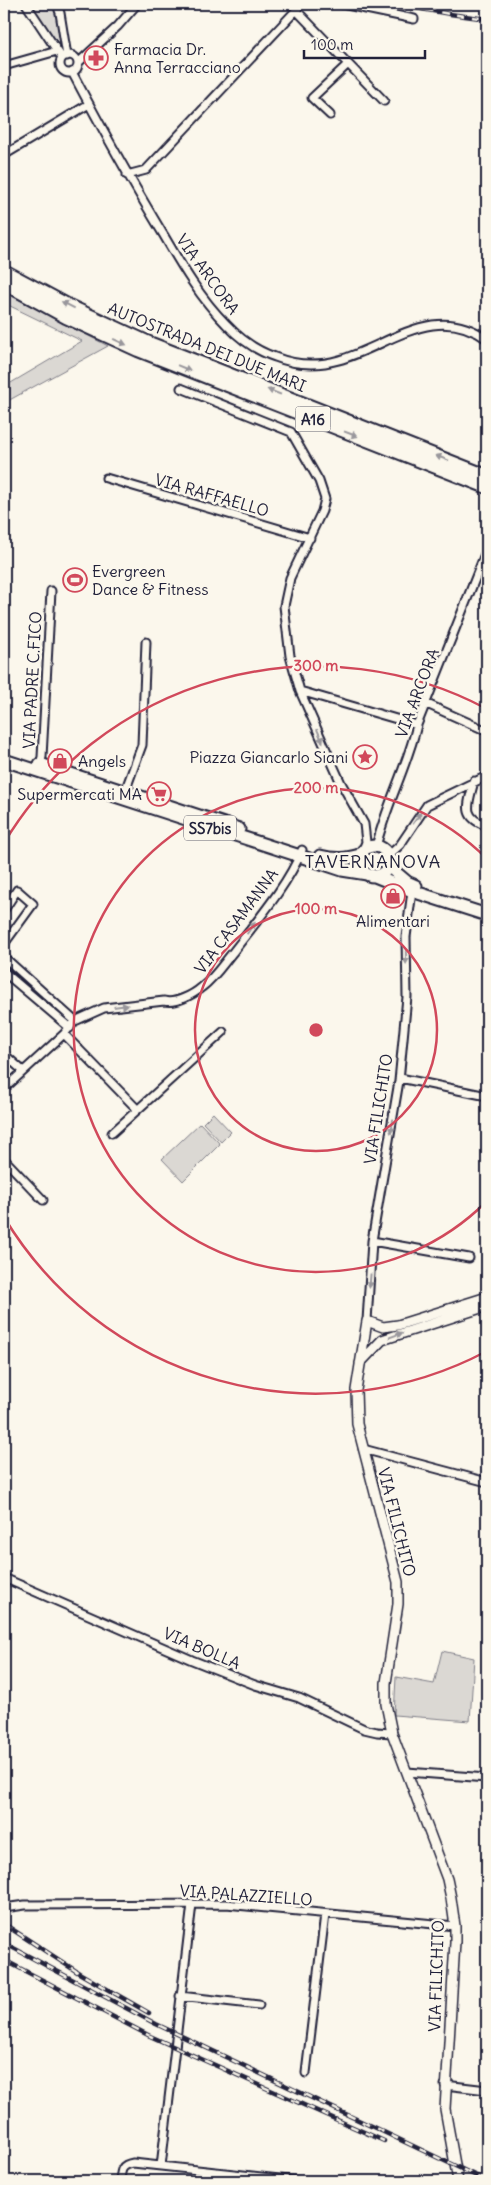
<svg xmlns="http://www.w3.org/2000/svg" width="491" height="2185" font-family="Delius,sans-serif">
	<rect width="100%" height="100%" fill="#fbf7ec"/>
	<filter id="ink" filterUnits="userSpaceOnUse"><feTurbulence type="fractalNoise" baseFrequency=".02" numOctaves="2"/><feDisplacementMap in="SourceGraphic" scale="10" xChannelSelector="R" yChannelSelector="G"/><feConvolveMatrix kernelMatrix="1 2 1 2 8 2 1 2 1" color-interpolation-filters="sRGB"/></filter>
	<g filter="url(#ink)">
		<path fill="#dbd8d3" stroke="#7e7d87" d="M32 4H54L60 23 61 47 57 48Z
			M4 292 108 346 4 403V387L82 341 4 303Z
			M213 1113 231 1132 221 1142 203 1123Z
			M200 1123 220 1144 183 1181 162 1159Z
			M442 1651 474 1658 470 1721 394 1715 396 1677 434 1684Z"/>
		<g fill="none" stroke-linecap="round" stroke-linejoin="round">
			<g stroke="#22223b" stroke-width="11">
				<path id="minor" d="M26 4 62 58
					M57 4 60 13 67 56
					M342 4 414 19
					M297 11 384 101
					M60 64a9 9 0 1 1 18 0a9 9 0 1 1-18 0Z
					M78 63 118 26 137 4
					M4 66 57 51
					M72 72C101 127 131 181 163 234 181 265 200 298 226 324 239 338 257 351 275 357 295 365 318 366 339 360 389 346 435 301 487 339
					M330 115 312 98 348 64
					M4 155 89 104
					M127 175 146 170 302 4
					M181 388 291 432 319 481 325 499 322 511 290 578 284 606 290 656 300 691 341 783 364 824 366 842 362 852
					M106 478 310 538
					M300 691 417 725
					M427 704 487 731
					M39 768 42 757 51 591
					M474 781C469 803 460 817 487 826
					M124 794 142 745 146 642
					M376 847C386 805 407 767 417 725L487 549
					M388 856 400 845 427 805 487 776
					M4 910 17 890 33 904 4 944
					M4 957 75 1021
					M4 972 70 1028
					M64 1034 137 1109
					M4 1054 23 1071
					M400 1078 487 1096
					M4 1089 64 1034 75 1021 104 1008 164 1001C175 1004 193 995 202 987 214 978 223 964 233 952 256 922 288 885 302 850
					M112 1133 223 1032
					M4 1159 43 1200
					M372 1241 469 1258
					M367 1321 372 1241 399 1081 407 997 406 937 412 891
					M363 1449 487 1482
					M4 1578 192 1660 255 1685 299 1698 364 1729 377 1732 392 1733
					M407 1772 487 1778
					M4 1908 25 1905 226 1904 455 1926
					M180 1996 259 2005
					M306 2073 325 1914
					M445 2085 487 2090
					M161 2166 192 1904
					M120 2181C121 2170 121 2165 133 2163L298 2181"/>
			</g>
			<g stroke="#22223b" stroke-width="12">
				<path id="tertiary" d="M360 1363 382 1340 487 1306
					M458 2181 445 2109 455 1942V1926L451 1898 447 1879 392 1733 386 1704V1683L398 1604V1582L357 1424 356 1390 367 1321 383 1327 398 1325 487 1297"/>
			</g>
			<g stroke="#22223b" stroke-width="15">
				<path id="primary" d="M4 760 306 858 342 870 367 874
					M40 764 239 829
					M359 861a15 15 0 1 1 30 0a15 15 0 1 1-30 0Z
					M320 856C335 860 346 859 360 855
					M388 866 407 882 416 886
					M372 875 412 891 487 915"/>
			</g>
			<g stroke="#22223b" stroke-width="16">
				<path id="motorway" d="M4 271 71 307 149 343 487 476
					M4 283 66 317 138 350 487 487"/>
			</g>
			<use href="#minor" stroke="#fbf7ec" stroke-width="7"/>
			<use href="#tertiary" stroke="#fbf7ec" stroke-width="9"/>
			<use href="#primary" stroke="#fbf7ec" stroke-width="11"/>
			<use href="#motorway" stroke="#fbf7ec" stroke-width="12"/>
			<g stroke="#22223b" stroke-width="4.5">
				<path id="rail" d="M393 4 450 14 487 19
					M471 4 487 7
					M4 1924 79 1973 149 2013
					M4 1943 156 2024 487 2181
					M4 1960 150 2036 384 2141"/>
			</g>
			<use href="#rail" stroke="#fbf7ec" stroke-width="2.5" stroke-dasharray="8" stroke-linecap="butt"/>
		</g>
		<defs><path id="oneway-solid" d="M-6-.8H1V-3.2L6.5 0L1 3.2V.8H-6Z" transform="scale(1.25)"/></defs>
		<g fill="#99979c">
			<use href="#oneway-solid" transform="translate(68 305) rotate(-153)"/>
			<use href="#oneway-solid" transform="translate(120 342) rotate(24)"/>
			<use href="#oneway-solid" transform="translate(184 368) rotate(22)"/>
			<use href="#oneway-solid" transform="translate(274 392) rotate(-159)"/>
			<use href="#oneway-solid" transform="translate(351 434) rotate(21)"/>
			<use href="#oneway-solid" transform="translate(442 458) rotate(-159)"/>
			<use href="#oneway-solid" transform="translate(320 736) rotate(66)"/>
			<use href="#oneway-solid" transform="translate(417 818) rotate(-55)"/>
			<use href="#oneway-solid" transform="translate(251 928) rotate(-54)"/>
			<use href="#oneway-solid" transform="translate(406 957) rotate(89)"/>
			<use href="#oneway-solid" transform="translate(121 1006) rotate(-7)"/>
			<use href="#oneway-solid" transform="translate(392 1126) rotate(100)"/>
			<use href="#oneway-solid" transform="translate(370 1281) rotate(95)"/>
			<use href="#oneway-solid" transform="translate(396 1335) rotate(-20)"/>
		</g>
	</g>
	<g fill="none" stroke="#d1495b" stroke-width="2.5">
		<circle cx="316" cy="1030" r="121"/>
		<path d="M487 1201A242 242 0 1 1 487 859"/>
		<path d="M487 1351A364 364 0 0 1 4 1217M4 843A364 364 0 0 1 487 709"/>
	</g>
	<defs>
		<g id="pharmacy-ring" transform="scale(1.25)"><circle r="9.5" fill="#fbf7ec" stroke="#d1495b" stroke-width="1.5"/><path d="M-2-6h4v4h4v4h-4v4h-4v-4h-4v-4h4Z" fill="#d1495b"/></g>
		<g id="stadium-ring" transform="scale(1.25)"><circle r="9.5" fill="#fbf7ec" stroke="#d1495b" stroke-width="1.5"/><path d="M0-5a6.5 5 0 1 0 0 10a6.5 5 0 1 0 0-10ZM-3.5-1.8h7v3.6h-7Z" fill="#d1495b"/></g>
		<g id="sight-ring" transform="scale(1.25)"><circle r="9.5" fill="#fbf7ec" stroke="#d1495b" stroke-width="1.5"/><path d="M0-6L1.8-2.2L6-1.7L2.9 1.2L3.7 5.4L0 3.3L-3.7 5.4L-2.9 1.2L-6-1.7L-1.8-2.2Z" fill="#d1495b"/></g>
		<g id="shop-ring" transform="scale(1.25)"><circle r="9.5" fill="#fbf7ec" stroke="#d1495b" stroke-width="1.5"/><path d="M-5-2.5h2.3a2.7 3.5 0 0 1 5.4 0H5L5.5 6h-11ZM-1.5-2.5h3a1.5 2.3 0 0 0-3 0Z" fill="#d1495b"/></g>
		<g id="supermarket-ring" transform="scale(1.25)"><circle r="9.5" fill="#fbf7ec" stroke="#d1495b" stroke-width="1.5"/><path d="M-6-5.5h2.5l.6 2H6L4.5 2H-2.5L-4.4-4H-6ZM-1.5 3.2a1.3 1.3 0 1 0 .1 0ZM3 3.2a1.3 1.3 0 1 0 .1 0Z" fill="#d1495b"/></g>
	</defs>
	<g fill-rule="evenodd">
		<use href="#pharmacy-ring" x="96" y="58"/>
		<use href="#stadium-ring" x="75" y="580"/>
		<use href="#sight-ring" x="365" y="757"/>
		<use href="#shop-ring" x="60" y="761"/>
		<use href="#supermarket-ring" x="159" y="794"/>
		<use href="#shop-ring" x="393" y="896"/>
	</g>
	<g text-anchor="middle" dominant-baseline="central" stroke-width="5" stroke-linejoin="round" paint-order="stroke">
		<g fill="#fbf7ec" stroke="#636270" stroke-width="1">
			<rect x="295.5" y="406.5" width="35" height="25" rx="4"/>
			<rect x="184" y="815.5" width="52" height="25" rx="4"/>
		</g>
		<g font-size="15" font-weight="bold" fill="#22223b">
			<text x="313" y="419">A16</text>
			<text x="210" y="828">SS7bis</text>
		</g>
		<g font-size="16" fill="#22223b" stroke="#fbf7ec" text-anchor="start">
			<text x="114" y="49">Farmacia Dr.<tspan x="114" dy="18">Anna Terracciano</tspan></text>
			<text x="92" y="571">Evergreen<tspan x="92" dy="18">Dance &amp; Fitness</tspan></text>
			<text x="348" y="757" text-anchor="end">Piazza Giancarlo Siani</text>
			<text x="78" y="761">Angels</text>
			<text x="142" y="794" text-anchor="end">Supermercati MA</text>
			<text x="393" y="921" text-anchor="middle">Alimentari</text>
		</g>
		<g font-size="16" fill="#22223b" stroke="#fbf7ec">
			<text transform="translate(208 274) rotate(54)">VIA ARCORA</text>
			<text transform="translate(207 347) rotate(22)">AUTOSTRADA DEI DUE MARI</text>
			<text transform="translate(212 495) rotate(16)">VIA RAFFAELLO</text>
			<text transform="translate(32 680) rotate(-87)">VIA PADRE C.FICO</text>
			<text transform="translate(417 693) rotate(-69)">VIA ARCORA</text>
			<text transform="translate(236 921) rotate(-53)">VIA CASAMANNA</text>
			<text transform="translate(378 1109) rotate(-81)">VIA FILICHITO</text>
			<text transform="translate(397 1522) rotate(76)">VIA FILICHITO</text>
			<text transform="translate(202 1648) rotate(23)">VIA BOLLA</text>
			<text transform="translate(246 1895) rotate(4)">VIA PALAZZIELLO</text>
			<text transform="translate(436 1976) rotate(-88)">VIA FILICHITO</text>
		</g>
		<g font-size="18" letter-spacing="1" fill="#22223b" stroke="#fbf7ec">
			<text x="373" y="861">TAVERNANOVA</text>
		</g>
	</g>
	<circle cx="316" cy="1030" r="8" fill="#d1495b" stroke="#fbf7ec" stroke-width="2.5"/>
	<g font-size="15" text-anchor="middle" font-weight="bold" fill="#d1495b" stroke="#fbf7ec" stroke-width="5" stroke-linejoin="round" paint-order="stroke">
		<text x="316" y="671">300 m</text>
		<text x="316" y="793">200 m</text>
		<text x="316" y="914">100 m</text>
	</g>
	<rect width="491" height="2185" fill="none" stroke="#fbf7ec" stroke-width="20"/>
	<rect x="10" y="10" width="471" height="2165" fill="none" stroke="#22223b" stroke-width="2" filter="url(#ink)"/>
	<path d="M304 50v8h121v-8" fill="none" stroke="#22223b" stroke-width="2.5"/>
	<text x="311" y="50" font-size="15" fill="#22223b" stroke="#fbf7ec" stroke-width="4" paint-order="stroke">100 m</text>
</svg>
